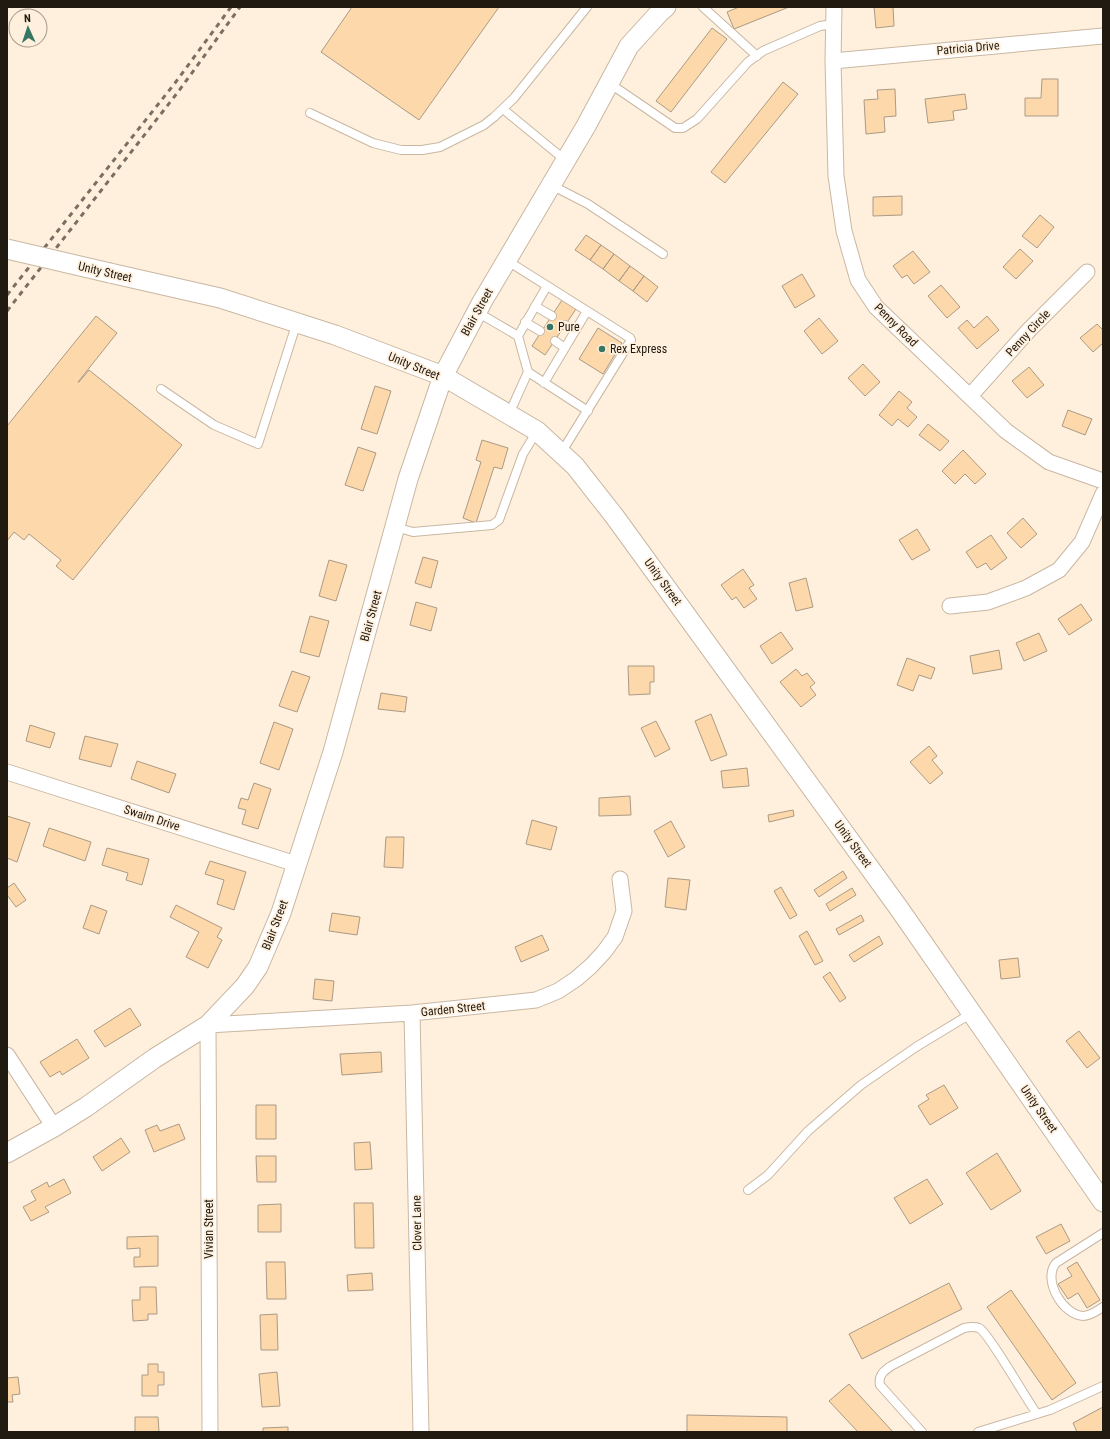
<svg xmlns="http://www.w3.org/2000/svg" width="1110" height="1439" font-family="'Roboto Condensed',sans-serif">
	<rect width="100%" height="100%" fill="#fff0de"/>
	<path fill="#fcd8aa" stroke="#ab9a85" d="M352 7H499L419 120 321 52Z
		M739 7H789L734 29 727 12Z
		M874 7H893L894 26 876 28Z
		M712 28 727 39 671 112 656 101Z
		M1042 79H1058V116H1025V98H1041Z
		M783 82 798 94 725 183 711 172Z
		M895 89 896 116 884 117 885 132 866 134 864 100 878 99 877 90Z
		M965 94 967 109 953 111 954 120 928 123 925 99Z
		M902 196V215L873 216V197Z
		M1040 215 1054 227 1037 248 1022 236Z
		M586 235 601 245 590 260 575 250Z
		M601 245 614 254 603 269 590 260Z
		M1020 249 1033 261 1016 279 1003 267Z
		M913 251 930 272 914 284 907 275 902 278 893 266Z
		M614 254 630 266 619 281 603 269Z
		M630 266 644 276 633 291 619 281Z
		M802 274 815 296 795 308 782 286Z
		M644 276 658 287 647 302 633 291Z
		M941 285 960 307 947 318 928 296Z
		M562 300 576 309 545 355 532 346Z
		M96 316 117 333 78 382H79L89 370 182 445 73 580 56 566 61 560 29 534 24 540 14 532 7 541V426Z
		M987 316 999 330 977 349 958 328 967 320 974 328Z
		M819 318 838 341 822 354 804 331Z
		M1097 324 1103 330V343L1093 352 1080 338Z
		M598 328 622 343 603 374 579 359Z
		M863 364 880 382 865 396 848 378Z
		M1029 367 1044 385 1027 398 1012 381Z
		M375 386 391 391 377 434 361 429Z
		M899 391 912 402 907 408 917 417 908 427 898 419 892 426 879 415Z
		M1068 410 1092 419 1085 435 1062 426Z
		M928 424 949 441 940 451 919 435Z
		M482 440 508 448 502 469 494 467 476 523 463 518 481 462 476 460Z
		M358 447 376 453 363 491 345 485Z
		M963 450 986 474 975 484 965 474 955 484 942 471Z
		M1023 518 1037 534 1021 548 1007 533Z
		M917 529 930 550 912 560 899 540Z
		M991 535 1007 558 991 570 986 563 977 568 966 552Z
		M423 557 438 561 431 588 415 583Z
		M329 560 347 565 336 601 319 596Z
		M743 569 754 585 749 588 757 599 744 608 736 597 732 600 721 585Z
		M806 578 813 607 796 611 789 583Z
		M416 602 437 608 431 631 410 625Z
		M1081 604 1092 620 1069 635 1058 619Z
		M310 616 329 621 319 657 300 652Z
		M781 632 793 649 772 664 760 646Z
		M1039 633 1047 651 1024 661 1016 643Z
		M999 650 1002 669 973 674 970 656Z
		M907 658 935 668 931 679 919 675 913 691 897 685Z
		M628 666H654V682H650V694L629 695Z
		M796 669 802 676 807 673 815 683 810 687 816 695 801 707 780 682Z
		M292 671 310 677 297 712 279 706Z
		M381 693 407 697 405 712 378 709Z
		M711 714 727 755 711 761 695 721Z
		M656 721 670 749 655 757 641 728Z
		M274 722 293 729 279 770 260 763Z
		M30 725 55 733 50 748 26 741Z
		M85 736 118 744 111 767 79 759Z
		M929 746 937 756 932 760 943 773 930 784 910 762Z
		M137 761 176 774 169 793 131 779Z
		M747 768 749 786 723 788 721 771Z
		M254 783 271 789 258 829 242 824 246 810 238 808 241 798 248 800Z
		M630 796 631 815 599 816V798Z
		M793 810 794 816 769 822 768 815Z
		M7 816 30 823 17 862 7 858Z
		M532 820 557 827 551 850 526 844Z
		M671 821 685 847 668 857 654 831Z
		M49 828 91 842 85 861 43 846Z
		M386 837H404L403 868 384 867Z
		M107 848 149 859 142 885 126 880 128 873 102 865Z
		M210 861 246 872 234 910 217 904 224 880 205 874Z
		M843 871 847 878 819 897 814 890Z
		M668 878 690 880 686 910 665 907Z
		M14 883 26 900 16 907 7 895V888Z
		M781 887 797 915 790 919 774 891Z
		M852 888 856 895 830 911 826 904Z
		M91 905 107 911 99 934 83 928Z
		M176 905 222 928 217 937 222 940 208 968 186 957 199 932 170 917Z
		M332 913 360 917 357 935 329 931Z
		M861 915 864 921 839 935 836 929Z
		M807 931 823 961 815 965 799 936Z
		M542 935 549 950 521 962 515 947Z
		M879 936 883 944 854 962 849 955Z
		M1018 958 1020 977 1001 979 999 960Z
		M830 972 846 998 840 1002 823 977Z
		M315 979 334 981 332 1001 313 999Z
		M130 1008 141 1025 105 1047 94 1031Z
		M1079 1031 1100 1058 1087 1068 1066 1041Z
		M77 1039 89 1058 62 1075 60 1071 50 1077 40 1062Z
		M381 1052 382 1072 342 1075 340 1054Z
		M944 1085 958 1108 930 1125 918 1106 929 1099 926 1095Z
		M256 1105H276V1139H256Z
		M179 1124 185 1139 154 1152 145 1130 157 1125 160 1131Z
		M121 1138 130 1152 102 1171 93 1157Z
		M370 1142 372 1169 355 1170 354 1143Z
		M997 1153 1021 1191 991 1210 966 1173Z
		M256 1156H276V1182H257Z
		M64 1179 71 1193 45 1207 49 1212 31 1221 23 1207 36 1200 31 1191 47 1182 49 1187Z
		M927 1179 943 1204 910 1224 894 1198Z
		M354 1203H373L374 1248H355Z
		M281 1204V1232H258V1205Z
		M1061 1224 1070 1241 1046 1254 1036 1237Z
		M158 1236V1266L134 1267V1257H140V1248L127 1249V1237Z
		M266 1262H285L286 1299H267Z
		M1077 1262 1100 1300 1087 1308 1078 1293 1068 1299 1058 1284 1072 1276 1067 1268Z
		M372 1273 373 1290 348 1291 347 1275Z
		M949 1283 962 1309 862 1359 849 1334Z
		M140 1287H156L157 1314H148V1320L133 1321 132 1300H140Z
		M1011 1290 1076 1383 1052 1400 987 1307Z
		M277 1314 278 1350H261L260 1315Z
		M148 1364H158V1372H164V1385H158V1396H142V1375H148Z
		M277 1372 280 1406 262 1407 259 1374Z
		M18 1377 20 1394 12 1395 13 1402H7V1378Z
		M849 1384 893 1432H858L829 1401Z
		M1103 1407V1432H1077L1073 1423Z
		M687 1415 787 1417V1432H687Z
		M135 1417H158L159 1432H135Z
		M288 1427V1432H263V1428Z"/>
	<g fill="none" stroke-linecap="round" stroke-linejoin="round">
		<g stroke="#c9b7a2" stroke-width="10">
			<path id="service" d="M703 7 757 56
				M609 83 675 128H683L697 119 748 62 763 51 820 26 834 24
				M503 109 565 160
				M310 113 373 143 401 150H422L440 147 484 125 494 117 514 98 587 7
				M551 185 588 204 663 254
				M506 260 630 338 631 340 561 453
				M535 306 552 316
				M477 312 518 336 528 372 509 414
				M525 322 540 331
				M565 325 575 331
				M518 336 547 286
				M555 341 565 348
				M528 372 588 411
				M544 383 587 311
				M161 389 214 425 258 444 297 322
				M395 527 413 532 492 525 499 520 523 454 537 431
				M748 1190 768 1175 808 1131 861 1085 916 1047 972 1013
				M1103 1233 1056 1263C1042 1280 1063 1315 1083 1316 1090 1316 1097 1311 1103 1307
				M922 1432 880 1385C878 1375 884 1371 891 1366L964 1328C969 1327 974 1326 979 1328 988 1332 1028 1402 1037 1414
				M978 1432 1050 1410 1103 1386"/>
		</g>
		<g stroke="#c9b7a2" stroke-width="17">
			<path id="minor" d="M834 7 833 61 836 176 844 231 858 280 876 307 1006 431 1049 462 1103 481
				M833 61 1103 36
				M970 396 1029 330 1087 272
				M950 606 988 602 1026 588 1059 570 1082 542 1103 494
				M7 772 296 864
				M412 1013 421 1432
				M7 1055 54 1127
				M210 1432 208 1025 412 1013 536 1000 558 991 576 979 591 966 604 952 615 937 624 911 620 879"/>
		</g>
		<g stroke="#c9b7a2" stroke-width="21">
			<path id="tertiary" d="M110 273 220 298 335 335 443 376 537 431 575 466 615 517 898 907 1103 1202
				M7 1153 54 1127 86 1107 155 1058 208 1025 245 986 258 967 281 913 333 752 408 479 443 376 482 302 586 126 629 46 660 12 666 7"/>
		</g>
		<use href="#service" stroke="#fff" stroke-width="8"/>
		<use href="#minor" stroke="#fff" stroke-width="15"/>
		<use href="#tertiary" stroke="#fff" stroke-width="19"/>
		<path stroke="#797063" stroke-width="3" stroke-dasharray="5 5" stroke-linecap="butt" d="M7 295 175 83 231 7
			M7 311 178 92 240 7"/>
		<g stroke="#c9b7a2" stroke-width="21" stroke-linecap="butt">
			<path id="tertiary-bridge" d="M7 249 110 273"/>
		</g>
		<use href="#tertiary-bridge" stroke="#fff" stroke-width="19"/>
	</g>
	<g fill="#367664" stroke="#fff0de" stroke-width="1.5">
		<circle cx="550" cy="327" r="4"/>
		<circle cx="602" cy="349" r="4"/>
	</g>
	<g text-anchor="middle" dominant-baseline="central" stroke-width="3.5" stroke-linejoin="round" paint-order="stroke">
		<g font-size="12" fill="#201a11" stroke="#fff0de">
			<text transform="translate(968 48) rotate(-5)">Patricia Drive</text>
			<text transform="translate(105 272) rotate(13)">Unity Street</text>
			<text transform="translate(477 312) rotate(-61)">Blair Street</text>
			<text transform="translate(896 325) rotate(45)">Penny Road</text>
			<text transform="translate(1028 333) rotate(-47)">Penny Circle</text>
			<text transform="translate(414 366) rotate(22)">Unity Street</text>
			<text transform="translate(663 582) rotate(54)">Unity Street</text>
			<text transform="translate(371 616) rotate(-75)">Blair Street</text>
			<text transform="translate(152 818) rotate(18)">Swaim Drive</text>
			<text transform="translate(853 844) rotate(54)">Unity Street</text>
			<text transform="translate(275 925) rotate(-69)">Blair Street</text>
			<text transform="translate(453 1009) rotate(-6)">Garden Street</text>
			<text transform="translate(1039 1109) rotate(55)">Unity Street</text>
			<text transform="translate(417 1223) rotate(-91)">Clover Lane</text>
			<text transform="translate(209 1229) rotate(-90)">Vivian Street</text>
		</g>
		<g font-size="12" fill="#201a11" stroke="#fff0de" text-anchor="start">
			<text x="558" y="327">Pure</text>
			<text x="610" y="349">Rex Express</text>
		</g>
	</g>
	<rect width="1110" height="1439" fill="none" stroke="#201a11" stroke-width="16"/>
	<g transform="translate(28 28) rotate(357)"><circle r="19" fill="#fff0de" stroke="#a69a8c"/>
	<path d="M0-3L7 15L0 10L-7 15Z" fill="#367664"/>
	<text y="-6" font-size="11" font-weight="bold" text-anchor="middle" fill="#201a11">N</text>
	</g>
</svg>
